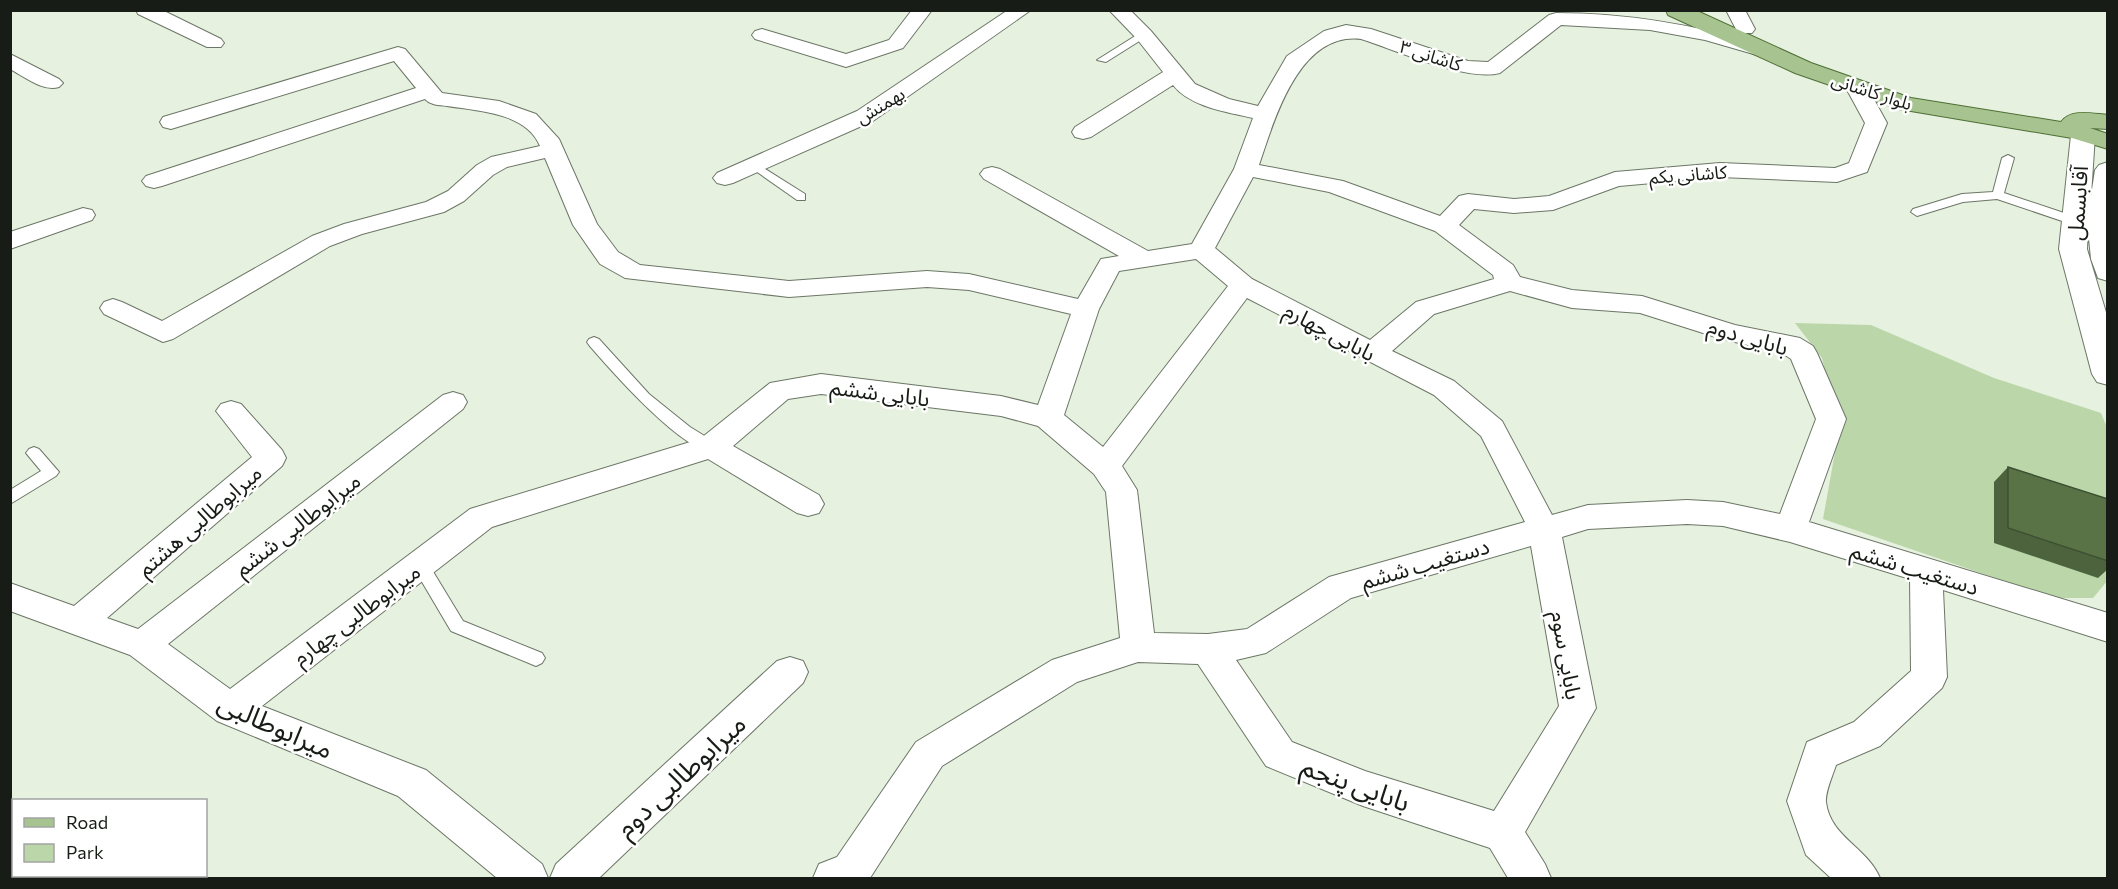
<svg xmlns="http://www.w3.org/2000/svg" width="2118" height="889" font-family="Commissioner,'Noto Sans Arabic',sans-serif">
	<rect width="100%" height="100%" fill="#e6f1df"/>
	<path fill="#bbd7a9" d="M1795 323 1871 325 1994 378 2101 413 2108 430V580L2093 598H2054L1823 519 1839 430 1822 358Z"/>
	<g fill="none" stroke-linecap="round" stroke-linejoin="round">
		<g stroke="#6c7666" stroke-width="2">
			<path id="lane" d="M1140 33 1149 35 1106 62 1097 60Z
				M2008 155 2014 158 2004 193 2079 218V224H2071L1997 199 1963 202 1917 216 1911 212 1913 209 1962 194 1993 192 2002 158Z
				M754 162 805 194V200H797L750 167 748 165Z
				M594 337 599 339 649 394 690 427 716 443 719 447 716 451C688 459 608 367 589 345L587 342 589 339Z
				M34 447 39 449 59 472 56 476 10 504V490L41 471 26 453 29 449Z
				M420 558 426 560 463 621 542 653 545 658 542 663 536 666 451 631 412 565 414 560Z"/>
		</g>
		<g stroke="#6c7666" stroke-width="2">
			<path id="street" d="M136 10H162L221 39 224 43 221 47H207L138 14Z
				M912 10H932L903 48 846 67 755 39 752 35 755 31 762 29 846 54 889 40Z
				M1008 10H1031L873 121 733 183 725 185 717 183 713 178 717 173 857 111Z
				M1109 10H1130L1151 31 1195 84 1229 99 1258 106 1287 56 1324 31 1346 25 1371 29 1468 61 1488 62 1549 15 1556 13C1628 13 1695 25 1764 45L1767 49 1764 53 1757 55 1705 40 1650 30 1561 25 1500 73C1466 82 1396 50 1361 39 1299 32 1275 118 1259 165L1343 181 1440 216 1459 196 1468 194 1514 199 1549 196 1615 172 1720 163 1835 168 1849 163 1865 123 1846 88 1849 83 1857 82 1865 83 1887 123 1867 172 1837 182 1720 177 1619 186 1553 210 1514 213 1474 209 1459 225 1513 265 1520 277 1572 290 1642 296 1735 325 1800 338 1813 346 1817 353 1846 419 1809 522 2108 613V642L1943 590 1947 677 1942 688 1880 746 1836 765C1833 775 1825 792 1826 802 1830 837 1867 847 1880 878H1831L1806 855 1787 801 1807 742 1854 722 1911 671 1910 579 1790 542 1723 526 1687 524 1588 529 1562 537 1596 708 1525 832 1545 864 1551 878H1508L1490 848 1363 806 1266 766 1198 664 1138 662 1077 682 942 766 870 878H813L819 864 837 857 916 742 1052 660 1120 638 1106 492 1094 474 1038 426 1001 416 821 394 788 399 733 446 819 495 824 504 819 513 808 516 797 513 708 459 492 527 262 706 426 770 542 864 548 878H497L398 796 217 721 130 655 10 611V583L74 606 252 457 216 411 221 404 231 401 241 404 282 450 286 458 282 466 107 618 138 629 443 395 453 392 463 395 467 402 463 409 168 644 230 689 470 509 700 439 770 383 821 374 1001 396 1038 405 1071 314 969 290 927 287 789 297 625 278 600 264 573 225 545 158 507 167 493 175 464 201 444 212 362 234 330 246 173 339 163 342 104 314 100 308 104 302 113 299 122 302 162 321 312 236 344 224 426 202 448 191 477 165 491 157 540 146C526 112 477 111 447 106 439 105 430 105 425 99L162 186 154 188 146 186 142 181 146 176 416 88 394 61 171 129 163 127 160 122 163 117 398 47 405 49 442 93 499 101 536 114 559 139 597 224 618 252 640 265 789 281 927 271 969 274 1078 299 1101 259 1119 256 984 179 980 174 984 169 992 167 1000 169 1148 251 1192 244 1234 169 1253 118C1227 112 1190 107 1173 85L1091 137 1083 139 1075 137 1072 132 1075 127 1163 72 1137 39ZM1253 177 1329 192 1435 231 1493 275 1494 279 1416 302 1370 340 1252 279 1215 248ZM1196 259 1228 286 1103 447 1064 415 1099 309 1119 271ZM1510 291 1572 308 1640 313 1722 339 1782 353 1791 359 1816 419 1780 514 1723 502 1687 500 1588 505 1552 515 1502 421 1454 381 1392 351 1434 314ZM1247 298 1434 395 1481 436 1525 522 1329 577 1247 629 1208 634 1154 633 1137 490 1122 466ZM1531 546 1559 706 1494 811 1365 771 1292 742 1236 660 1266 653 1351 598Z
				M1726 10H1745L1755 29 1752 33H1738Z
				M10 54 59 79 63 83 59 87C43 92 25 77 10 69Z
				M83 208 92 210 95 215 92 220 10 249V232Z
				M790 657 803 661 808 672 803 683 599 878H550L556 864 777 661Z"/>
		</g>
		<g stroke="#6c7666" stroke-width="2">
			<path id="secondary" d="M2083 128 2092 130 2095 135 2091 196 2095 170 2099 165 2108 162V281L2098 278 2091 259 2088 228 2087 249 2108 319V385L2097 382 2092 374 2059 249 2071 135 2074 130Z"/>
		</g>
		<g stroke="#4e6f35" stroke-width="2">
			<path id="primary" d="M1666 10H1695L1811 63 1911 98 2061 122C2071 108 2093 114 2108 115V129L2090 128 2108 134V149L2072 138 1899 109 1795 73 1668 15Z"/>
		</g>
		<use href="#lane" fill="#fff" fill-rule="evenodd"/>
		<use href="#street" fill="#fff" fill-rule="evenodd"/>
		<use href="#secondary" fill="#fff" fill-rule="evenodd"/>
		<use href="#primary" fill="#a6c390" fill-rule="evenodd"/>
	</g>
	<path fill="#4d633d" d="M2008 467 2108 499V569L2098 578 1994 543V482Z"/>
	<path fill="#597347" stroke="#3e5032" stroke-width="1.5" d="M2008 467 2108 499V561L2008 528Z"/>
	<g text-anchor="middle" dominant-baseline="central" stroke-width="5" stroke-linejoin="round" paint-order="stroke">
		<g font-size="18" fill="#181c16" stroke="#fff">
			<text transform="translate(1431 55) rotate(18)">کاشانی ۳</text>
			<text transform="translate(1872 91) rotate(18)">بلوار کاشانی</text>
			<text transform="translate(880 105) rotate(-31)">بهمنش</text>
			<text transform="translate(1688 174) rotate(-4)">کاشانی یکم</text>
		</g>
		<g font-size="22" fill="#181c16" stroke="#fff">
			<text transform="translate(2077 203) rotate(-86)">آقابسمل</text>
			<text transform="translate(1330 331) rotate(28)">بابایی چهارم</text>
			<text transform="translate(1748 336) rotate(16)">بابایی دوم</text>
			<text transform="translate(880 392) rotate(7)">بابایی ششم</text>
			<text transform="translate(199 520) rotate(-41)">میرابوطالبی هشتم</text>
			<text transform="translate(297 524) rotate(-38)">میرابوطالبی ششم</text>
			<text transform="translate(1425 563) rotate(-16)">دستغیب ششم</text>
			<text transform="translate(1915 568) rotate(17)">دستغیب ششم</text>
			<text transform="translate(356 614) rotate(-37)">میرابوطالبی چهارم</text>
			<text transform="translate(1567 655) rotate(80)">بابایی سوم</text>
		</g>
		<g font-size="27" fill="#181c16" stroke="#fff">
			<text transform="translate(276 725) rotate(24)">میرابوطالبی</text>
			<text transform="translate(680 775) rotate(-43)">میرابوطالبی دوم</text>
			<text transform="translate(1356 783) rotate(20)">بابایی پنجم</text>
		</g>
	</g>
	<rect width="2118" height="889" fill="none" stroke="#181c16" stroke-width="24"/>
	<rect x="12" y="799" width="195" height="78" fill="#ffffff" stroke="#a3a4a2" stroke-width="1.5"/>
	<rect x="24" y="818" width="30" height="9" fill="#a6c390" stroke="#a3a4a2" stroke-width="1.5"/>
	<text x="66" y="829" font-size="18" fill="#181c16">Road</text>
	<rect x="24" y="844" width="30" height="18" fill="#bbd7a9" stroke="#a3a4a2" stroke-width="1.5"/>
	<text x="66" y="859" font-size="18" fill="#181c16">Park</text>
</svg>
